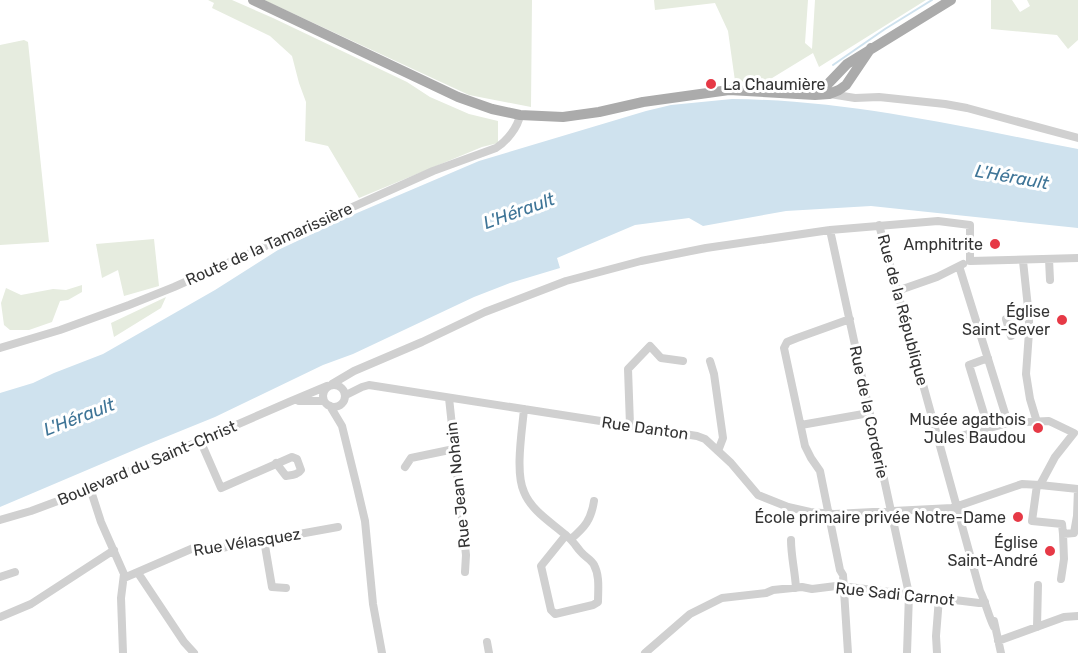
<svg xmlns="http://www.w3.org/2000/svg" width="1078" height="653" font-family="Rubik,sans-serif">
	<rect width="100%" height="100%" fill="#fff"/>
	<path fill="#e6ecdf" d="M208 0H232L273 18 407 82 430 97 469 114 498 121V143L482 147 359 198 328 146 305 141 306 102 299 83 292 56 270 36 212 8 214 3Z
		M264 0H532L531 107 469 95Z
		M654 0H808L805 43 812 49 815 0H926L819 67 813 53 764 83 735 81 728 31 715 3 655 10Z
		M991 0H1012L1020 12 1030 6 1027 0H1078V40L1068 49 1057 35 991 29Z
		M24 40 28 42 49 242 0 245V45Z
		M154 239 159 286 124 296 118 270 102 278 96 244Z
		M82 285V292L68 300 60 301 52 322 29 330H10L4 325 1 303 6 288 21 295 53 289 66 290Z
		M166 297 161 308 114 337 111 323Z"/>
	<path fill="#cfe2ee" d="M732 99C849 100 963 127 1078 149V228L871 206 786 211 703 226 689 218 635 225 557 258 560 268 510 283 474 297 353 354 323 365 215 417 146 445 0 507V393L33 383 54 373 103 354 215 290 278 250 357 213 479 161 646 111 671 105Z"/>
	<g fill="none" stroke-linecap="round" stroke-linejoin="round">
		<path stroke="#cfe2ee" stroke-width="2" d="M833 65 885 29 932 0"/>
		<path stroke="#d0d0d0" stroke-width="8" d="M830 94 855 98 879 97 945 104 967 108 1078 138
			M879 225C912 347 946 469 980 591 986 603 988 615 994 627
			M830 230 909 594 907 653
			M1049 259 1050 280
			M1023 261 1029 317V332L1026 374 1030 399 1037 422
			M959 266 1008 423
			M897 291 937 277 963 264
			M1011 336 1006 319 1029 317
			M0 348 60 330 129 305 174 287 433 171 496 148C507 141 518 127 520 115
			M710 361 714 374 723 438 718 451
			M332 384 354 371 422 342 485 312 566 281 641 261 706 248 830 230 938 221 970 225V261L1078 258
			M323 396a11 11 0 1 1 22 0a11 11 0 1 1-22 0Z
			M346 395 362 387 369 385 697 436 705 439 731 463 758 495 788 507 810 512 834 514 952 508 1022 484 1040 485 1078 489
			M449 398 466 555 465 572
			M299 401H324
			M330 406 342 426 357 487 365 521 373 604 382 653
			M524 409C522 432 515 472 524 492 532 512 554 524 569 538 574 542 577 548 581 552 585 557 592 560 594 565 600 576 598 590 598 602L593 605 555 614 551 610 541 566 566 535
			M630 425 628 369 650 346 661 358 683 361
			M801 425 869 413
			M988 427 969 365 988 358
			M200 440 221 488 292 457 297 459 301 470C298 475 292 475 286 476L276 463
			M939 442 1008 423 1049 421 1074 433 1055 457 1040 485
			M405 467 411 458 454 449
			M1037 485 1032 521 1062 524 1063 534
			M90 488 101 522 124 574 121 598 123 653
			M0 520 31 511 82 492 289 402 327 386
			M571 539C585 527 591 520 594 501
			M264 540 272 587 286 588
			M791 540C791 556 795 571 796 588
			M138 573 184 642 194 653
			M0 577 15 572
			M124 578 198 546 216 549 338 527
			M1061 579 1064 559 1063 534 1074 533 1077 516 1078 489
			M0 617 31 604 114 550
			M994 621 1001 653
			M1037 627 1038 585
			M998 641 1064 617 1078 616
			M487 642 489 653
			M645 653 690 614 722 598 766 593 773 590 802 587 812 589 836 586 849 587 979 603 985 602
			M848 653 843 575 840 570 820 471 811 458 805 446 784 348 787 342 797 338 850 319
			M937 653 936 636 939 598"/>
		<path stroke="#ababab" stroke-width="10" d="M253 0 458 97 492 109 520 115 563 117 599 112 643 102 729 90 815 95 829 94 839 90 846 85 871 48
			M815 95 824 88 847 64 951 0"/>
	</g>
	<g fill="#e63946" stroke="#fff" stroke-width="2">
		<circle cx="711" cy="84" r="6"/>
		<circle cx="995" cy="244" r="6"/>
		<circle cx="1062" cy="320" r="6"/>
		<circle cx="1038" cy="428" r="6"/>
		<circle cx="1018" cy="517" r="6"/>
		<circle cx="1050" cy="551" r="6"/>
	</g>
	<g text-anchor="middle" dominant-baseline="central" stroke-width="6" stroke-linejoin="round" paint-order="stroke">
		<g font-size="16" fill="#333" stroke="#fff" text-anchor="end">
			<text x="723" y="84" text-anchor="start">La Chaumière</text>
			<text x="983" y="244">Amphitrite</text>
			<text x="1050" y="311">Église<tspan x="1050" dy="18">Saint-Sever</tspan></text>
			<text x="1026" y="419">Musée agathois<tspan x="1026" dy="18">Jules Baudou</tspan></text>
			<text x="1006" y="517">École primaire privée Notre-Dame</text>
			<text x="1038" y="542">Église<tspan x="1038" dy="18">Saint-André</tspan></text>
		</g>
		<g font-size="16" fill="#333" stroke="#fff">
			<text transform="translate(269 244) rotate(-24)">Route de la Tamarissière</text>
			<text transform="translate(903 310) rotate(75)">Rue de la République</text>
			<text transform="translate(869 412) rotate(78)">Rue de la Corderie</text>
			<text transform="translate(645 428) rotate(8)">Rue Danton</text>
			<text transform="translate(147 463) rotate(-23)">Boulevard du Saint-Christ</text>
			<text transform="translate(458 485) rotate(-96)">Rue Jean Nohain</text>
			<text transform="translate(247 542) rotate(-9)">Rue Vélasquez</text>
			<text transform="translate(895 594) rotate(6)">Rue Sadi Carnot</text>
		</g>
		<g font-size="18" font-style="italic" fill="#3f7597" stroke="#fff">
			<text transform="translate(1012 177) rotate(10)">L'Hérault</text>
			<text transform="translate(519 211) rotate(-20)">L'Hérault</text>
			<text transform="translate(79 417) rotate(-21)">L'Hérault</text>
		</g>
	</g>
</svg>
